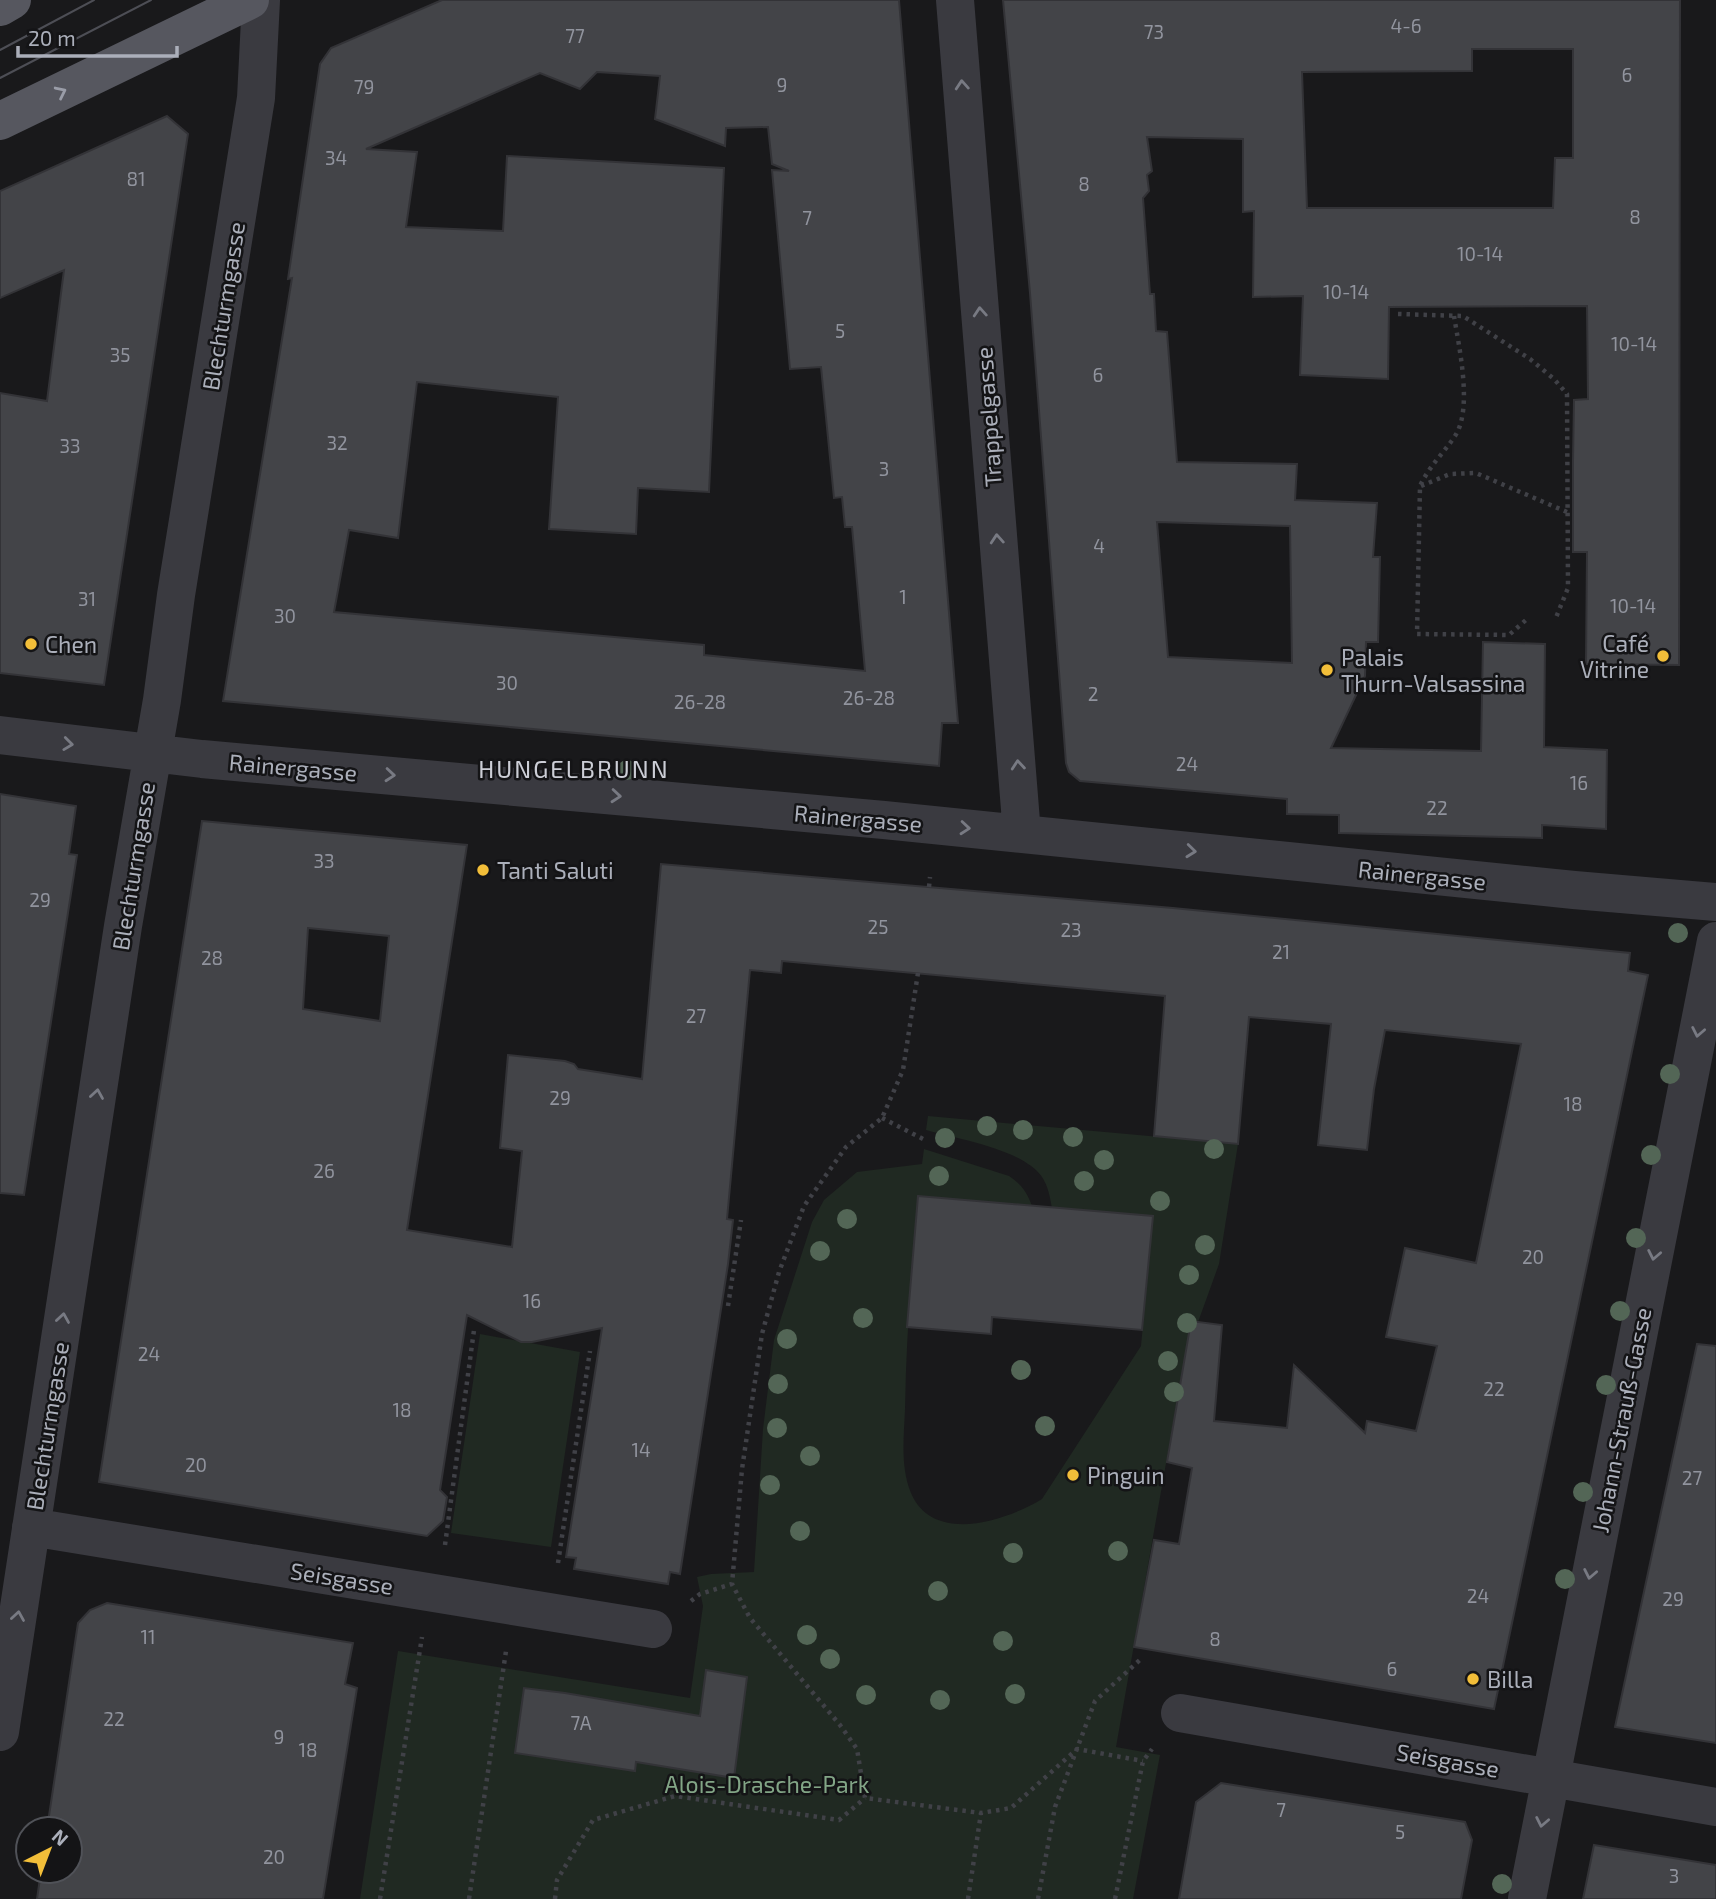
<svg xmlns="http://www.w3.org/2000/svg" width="1716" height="1899" font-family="'Exo 2',sans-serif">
	<rect width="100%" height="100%" fill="#19191b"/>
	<path fill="#202922" d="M928 1116 1238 1144 1219 1264 1184 1361 1116 1747 1160 1755 1133 1899H360L398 1651 690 1698 703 1606 697 1577 711 1574 754 1572 763 1429 774 1340 812 1222 824 1200 857 1172 922 1164 924 1149 1009 1176C1021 1184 1027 1192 1032 1206L918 1196C912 1267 906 1337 905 1409 904 1436 900 1466 911 1493 933 1545 1006 1521 1042 1499L1141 1346 1153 1217 1052 1208C1050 1197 1048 1186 1042 1177 1023 1149 957 1139 926 1130Z
		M480 1334 580 1352 551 1547 451 1533Z"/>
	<path fill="#434448" stroke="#333337" stroke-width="2" fill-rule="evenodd" d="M442 0H899L958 723H942L939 766 223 701 292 278 288 279 320 64 331 48ZM597 72 660 76 655 119 725 146 726 128 768 127 772 164 789 171 772 170 790 369 821 367 834 498 842 497 845 527H852L865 671 704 655V645L334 612 349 530 398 538 417 382 558 397 549 529 636 534 638 488 709 492 724 168 507 156 503 231 406 227 417 152 366 149 540 73 580 89Z
		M1003 0H1680L1679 665 1586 664 1587 552H1573V461L1574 400 1588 399 1587 306 1389 307 1388 379 1300 375 1303 296 1253 297 1254 211 1243 212V139L1147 137 1152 171 1147 175 1149 191 1143 198 1150 294H1154L1156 331 1167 332 1177 462 1297 464 1295 500 1377 503 1373 557H1380L1378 642H1366L1365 676 1331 748 1481 751 1483 642 1545 644 1544 747 1607 750 1606 829 1542 825V838L1339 833V815L1287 814V799L1080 781 1069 772 1066 763 1030 293ZM1472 49H1573V158H1555L1553 208H1307L1302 72 1472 71ZM1157 522 1290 526 1292 663 1168 657Z
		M167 116 188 134 104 685 0 673V393L47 401 64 270 0 298V191Z
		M0 794 76 806 69 854 77 855 24 1195 0 1193Z
		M202 821 467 845 407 1230 512 1247 522 1151 500 1148 508 1055 565 1061 574 1064 578 1069 642 1079 661 864 1173 908 1630 953 1628 971 1648 975 1494 1709 1134 1647 1154 1540 1179 1544 1192 1468 1167 1462 1191 1321 1222 1325 1214 1421 1287 1428 1294 1365 1365 1433 1367 1421 1416 1431 1437 1346 1386 1337 1405 1248 1476 1263 1521 1044 1385 1030 1374 1089 1367 1150 1318 1145 1331 1024 1249 1017 1238 1144 1154 1136 1165 996 782 961 781 973 750 970 727 1219 733 1220 728 1264 680 1574 670 1572 668 1584 574 1569 576 1558 566 1557 602 1328 532 1342H521L467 1315 440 1490 447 1497 443 1521 427 1536 99 1482ZM308 928 389 936 380 1021 303 1009Z
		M918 1196 1153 1216 1142 1330 992 1317 991 1334 907 1327Z
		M1697 1344 1716 1346V1743L1615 1727Z
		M107 1603 353 1643 345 1684 357 1688 323 1899H37L41 1871H70V1829H47L78 1623 90 1610Z
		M706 1670 747 1677 734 1778 636 1762 635 1771 515 1753 524 1688 565 1693 700 1716Z
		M1221 1783 1465 1822 1472 1840 1461 1899H1179L1196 1802Z
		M1594 1845 1716 1865V1899H1583Z"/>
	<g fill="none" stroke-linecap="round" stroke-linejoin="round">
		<path stroke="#404147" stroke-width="4.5" stroke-dasharray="3.5 5" stroke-linecap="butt" d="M1398 314 1463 316 1530 359 1554 379 1567 394 1568 588 1555 620
			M1454 316C1459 347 1473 409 1455 436 1443 454 1430 465 1420 486L1417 634 1509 635 1527 619
			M1421 486 1450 474 1476 473 1567 512
			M929 887 930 877
			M918 973 903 1070 882 1118 846 1147 804 1206 779 1272 762 1334 742 1469 732 1584 750 1618 840 1725 857 1749 865 1798 981 1813 1011 1808 1077 1749 1143 1761
			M882 1118 925 1140
			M728 1306 741 1220
			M445 1545 474 1330
			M558 1563 590 1351
			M691 1601 700 1594 732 1584
			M380 1899 422 1637
			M469 1899 506 1651
			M555 1899 557 1880 593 1820 675 1796 839 1820 865 1798
			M968 1899 981 1813
			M1038 1899 1055 1807 1095 1701 1142 1658
			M1115 1899 1143 1761 1152 1749"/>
		<path stroke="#3a3a40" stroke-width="38" d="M955 0 1022 834
			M0 735 202 759 884 820 1574 890 1716 902
			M31 1527 653 1629
			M1180 1713 1716 1807
			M0 1732 123 926 162 700 176 595 256 98 261 0
			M1527 1899 1716 941"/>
		<path stroke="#56575f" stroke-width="38" d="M0 7 12 0
			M0 121 250 0"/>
		<path stroke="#4d4e55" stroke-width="2" d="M0 50 94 0
			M0 78 151 0"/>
	</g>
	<g fill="#536656">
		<circle cx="627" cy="770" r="10"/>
		<circle cx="1678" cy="933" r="10"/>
		<circle cx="1670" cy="1074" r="10"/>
		<circle cx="987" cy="1126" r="10"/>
		<circle cx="1023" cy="1130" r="10"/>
		<circle cx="1073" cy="1137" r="10"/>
		<circle cx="945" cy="1138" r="10"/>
		<circle cx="1214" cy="1149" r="10"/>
		<circle cx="1651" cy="1155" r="10"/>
		<circle cx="1104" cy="1160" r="10"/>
		<circle cx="939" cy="1176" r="10"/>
		<circle cx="1084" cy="1181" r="10"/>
		<circle cx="1160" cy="1201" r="10"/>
		<circle cx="847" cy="1219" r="10"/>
		<circle cx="1636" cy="1238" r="10"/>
		<circle cx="1205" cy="1245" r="10"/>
		<circle cx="820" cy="1251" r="10"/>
		<circle cx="1189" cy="1275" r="10"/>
		<circle cx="1620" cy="1311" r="10"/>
		<circle cx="863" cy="1318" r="10"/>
		<circle cx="1187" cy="1323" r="10"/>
		<circle cx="787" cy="1339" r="10"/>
		<circle cx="1168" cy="1361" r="10"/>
		<circle cx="1021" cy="1370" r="10"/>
		<circle cx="778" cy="1384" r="10"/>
		<circle cx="1606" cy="1385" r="10"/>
		<circle cx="1174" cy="1392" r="10"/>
		<circle cx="1045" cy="1426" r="10"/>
		<circle cx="777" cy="1428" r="10"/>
		<circle cx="810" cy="1456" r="10"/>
		<circle cx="770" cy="1485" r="10"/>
		<circle cx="1583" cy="1492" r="10"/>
		<circle cx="800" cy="1531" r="10"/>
		<circle cx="1118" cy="1551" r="10"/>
		<circle cx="1013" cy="1553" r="10"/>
		<circle cx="1565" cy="1579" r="10"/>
		<circle cx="938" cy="1591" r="10"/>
		<circle cx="807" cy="1635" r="10"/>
		<circle cx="1003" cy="1641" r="10"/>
		<circle cx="830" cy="1659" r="10"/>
		<circle cx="1015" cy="1694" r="10"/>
		<circle cx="866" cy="1695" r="10"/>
		<circle cx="940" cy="1700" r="10"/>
		<circle cx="1502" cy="1884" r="10"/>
	</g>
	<defs><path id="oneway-chevron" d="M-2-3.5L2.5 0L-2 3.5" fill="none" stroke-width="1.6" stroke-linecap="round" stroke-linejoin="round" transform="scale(1.75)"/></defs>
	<g stroke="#787a83">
		<use href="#oneway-chevron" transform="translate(962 85) rotate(-94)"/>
		<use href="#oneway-chevron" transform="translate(980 312) rotate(-94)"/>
		<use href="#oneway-chevron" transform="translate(997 539) rotate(-94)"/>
		<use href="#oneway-chevron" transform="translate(68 744) rotate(7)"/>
		<use href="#oneway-chevron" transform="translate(1018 765) rotate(-95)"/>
		<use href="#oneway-chevron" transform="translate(390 775) rotate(5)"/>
		<use href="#oneway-chevron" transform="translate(616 796) rotate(5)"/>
		<use href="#oneway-chevron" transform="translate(965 828) rotate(5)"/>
		<use href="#oneway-chevron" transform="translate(1191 851) rotate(6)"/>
		<use href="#oneway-chevron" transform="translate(1698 1032) rotate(101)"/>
		<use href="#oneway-chevron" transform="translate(97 1094) rotate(-81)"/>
		<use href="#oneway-chevron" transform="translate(1654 1255) rotate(101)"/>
		<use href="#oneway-chevron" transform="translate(63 1318) rotate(-81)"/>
		<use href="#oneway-chevron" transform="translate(1590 1574) rotate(101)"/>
		<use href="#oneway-chevron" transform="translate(18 1616) rotate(-81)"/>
		<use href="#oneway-chevron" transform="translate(1542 1822) rotate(101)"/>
	</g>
	<use stroke="#9a9da8" href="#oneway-chevron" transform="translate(61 92) rotate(-26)"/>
	<g fill="#f2be39" stroke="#141416" stroke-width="2.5">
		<circle cx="31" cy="644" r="7"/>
		<circle cx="1663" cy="656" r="7"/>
		<circle cx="1327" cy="670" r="7"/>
		<circle cx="483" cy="870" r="7"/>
		<circle cx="1073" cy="1475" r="7"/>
		<circle cx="1473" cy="1679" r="7"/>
	</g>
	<g text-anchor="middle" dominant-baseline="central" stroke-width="5" stroke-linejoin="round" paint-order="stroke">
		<g font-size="19" fill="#91949e">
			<text x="1406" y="25">4-6</text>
			<text x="1154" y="31">73</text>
			<text x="575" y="35">77</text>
			<text x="1627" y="74">6</text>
			<text x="782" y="84">9</text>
			<text x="364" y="86">79</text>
			<text x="336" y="157">34</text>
			<text x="136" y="178">81</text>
			<text x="1084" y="183">8</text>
			<text x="1635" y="216">8</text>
			<text x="807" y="217">7</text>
			<text x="1480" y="253">10-14</text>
			<text x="1346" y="291">10-14</text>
			<text x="840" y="330">5</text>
			<text x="1634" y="343">10-14</text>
			<text x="120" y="354">35</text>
			<text x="1098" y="374">6</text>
			<text x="337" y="442">32</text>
			<text x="70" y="445">33</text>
			<text x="884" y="468">3</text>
			<text x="1099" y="545">4</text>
			<text x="903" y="596">1</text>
			<text x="87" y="598">31</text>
			<text x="1633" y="605">10-14</text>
			<text x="285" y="615">30</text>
			<text x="507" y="682">30</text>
			<text x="1093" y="693">2</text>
			<text x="869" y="697">26-28</text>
			<text x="700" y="701">26-28</text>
			<text x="1187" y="763">24</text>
			<text x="1579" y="782">16</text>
			<text x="1437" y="807">22</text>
			<text x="324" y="860">33</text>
			<text x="40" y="899">29</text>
			<text x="878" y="926">25</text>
			<text x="1071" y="929">23</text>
			<text x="1281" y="951">21</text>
			<text x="212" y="957">28</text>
			<text x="696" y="1015">27</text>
			<text x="560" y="1097">29</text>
			<text x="1573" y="1103">18</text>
			<text x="324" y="1170">26</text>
			<text x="1533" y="1256">20</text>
			<text x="532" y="1300">16</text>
			<text x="149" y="1353">24</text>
			<text x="1494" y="1388">22</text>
			<text x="402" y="1409">18</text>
			<text x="641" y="1449">14</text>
			<text x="196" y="1464">20</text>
			<text x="1692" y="1477">27</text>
			<text x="1478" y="1595">24</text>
			<text x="1673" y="1598">29</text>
			<text x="148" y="1636">11</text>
			<text x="1215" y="1638">8</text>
			<text x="1392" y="1668">6</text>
			<text x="114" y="1718">22</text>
			<text x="581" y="1722">7A</text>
			<text x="279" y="1736">9</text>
			<text x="308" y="1749">18</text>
			<text x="1281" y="1809">7</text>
			<text x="1400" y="1831">5</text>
			<text x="274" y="1856">20</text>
			<text x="1674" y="1875">3</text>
		</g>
		<g font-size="23" fill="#abafba" stroke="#141416">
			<text transform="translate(223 306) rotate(-81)">Blechturmgasse</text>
			<text transform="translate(988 417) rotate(-94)">Trappelgasse</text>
			<text transform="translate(293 767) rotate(5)">Rainergasse</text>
			<text transform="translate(858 818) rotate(5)">Rainergasse</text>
			<text transform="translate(133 866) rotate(-81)">Blechturmgasse</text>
			<text transform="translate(1422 875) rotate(6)">Rainergasse</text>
			<text transform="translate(1621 1420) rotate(-79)">Johann-Strauß-Gasse</text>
			<text transform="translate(47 1426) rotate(-81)">Blechturmgasse</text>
			<text transform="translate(342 1578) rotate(9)">Seisgasse</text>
			<text transform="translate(1448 1760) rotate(10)">Seisgasse</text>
		</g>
		<g font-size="23" fill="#abafba" stroke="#141416" text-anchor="start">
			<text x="1649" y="643" text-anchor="end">Café<tspan x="1649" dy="26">Vitrine</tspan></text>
			<text x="45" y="644">Chen</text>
			<text x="1341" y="657">Palais<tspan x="1341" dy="26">Thurn-Valsassina</tspan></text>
			<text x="497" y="870">Tanti Saluti</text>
			<text x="1087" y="1475">Pinguin</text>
			<text x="1487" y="1679">Billa</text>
		</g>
		<g font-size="23" fill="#82a586" stroke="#141416">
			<text x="767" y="1784">Alois-Drasche-Park</text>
		</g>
		<g font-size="24" letter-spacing="2" fill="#ccced6" stroke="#141416">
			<text x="574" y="768">HUNGELBRUNN</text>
		</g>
	</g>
	<g transform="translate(49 1850) rotate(42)"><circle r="33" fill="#141416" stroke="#505258" stroke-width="2"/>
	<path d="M0-5L12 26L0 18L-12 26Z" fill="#f2be39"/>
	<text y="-10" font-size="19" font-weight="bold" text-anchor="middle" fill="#abafba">N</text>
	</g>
	<path d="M18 46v10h159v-10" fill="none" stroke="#abafba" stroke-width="3.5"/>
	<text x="28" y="46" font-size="21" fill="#abafba" stroke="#141416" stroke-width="5" paint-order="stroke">20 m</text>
</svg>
